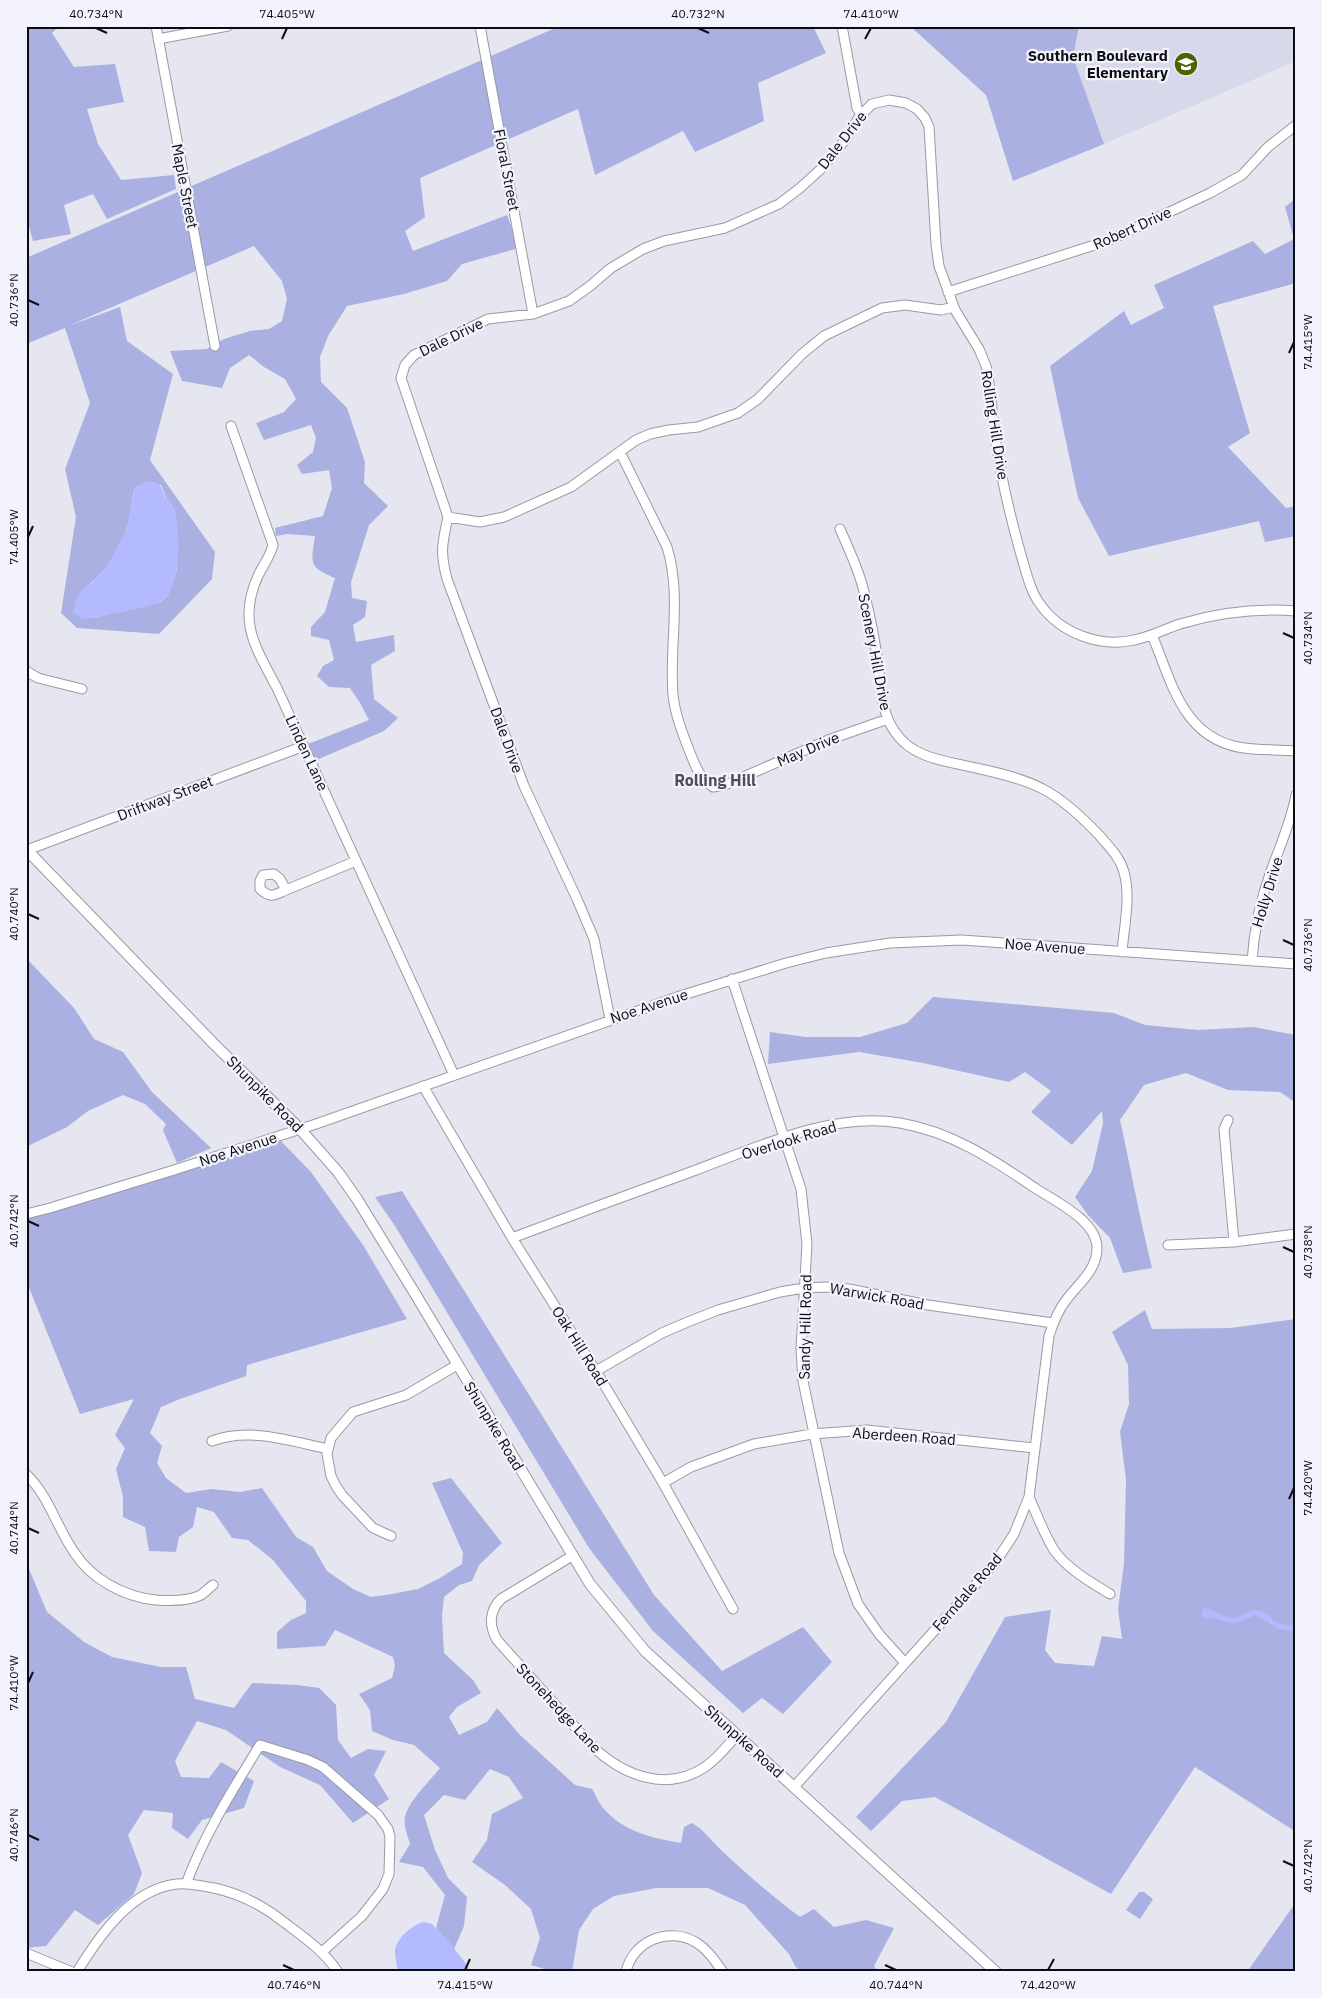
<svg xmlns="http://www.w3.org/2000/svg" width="1322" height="1998" font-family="'IBM Plex Sans',sans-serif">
	<rect width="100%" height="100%" fill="#e5e6f0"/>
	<path fill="#d7d9ea" d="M1079 26H1296V61L1104 144 1073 57Z"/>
	<path fill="#aab0e1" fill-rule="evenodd" d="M26 26H60L52 33 74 67 115 64 124 102 87 109 98 144 121 180 174 175 176 189 107 219 93 194 64 205 71 234 33 241 26 215Z
		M560 26H813L826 53 758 83 764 121 695 152 683 131 595 175 578 109 420 178 425 217 405 231 413 251 507 215 519 248 462 264 447 281 404 294 347 306 328 336 320 357 321 382 347 408 365 462 364 483 388 506 369 525 351 582 352 598 367 601 365 617 353 625 356 642 394 635 395 651 371 665 374 699 398 718 384 731 314 761 308 744 369 720 360 703 350 688 329 687 317 676 323 666 334 660 329 640 311 636V627L325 612 335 578C308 566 311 564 315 536L288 534 276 536 275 528 323 516 332 488 329 470 302 474 297 465 313 452 316 438 311 425 264 440 256 423 284 412 296 399 285 379 264 367 249 355 230 368 222 388 182 381 170 351 207 349 224 339 250 331 269 329 282 321 287 299 282 281 254 246 68 326 120 307 127 341 173 374 150 460 215 552 212 579 159 634 77 628 61 613 76 517 65 469 90 403 65 328 26 344V258ZM161 485 167 499 175 510 177 570 168 595 161 602 93 618 82 590C101 577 120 553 126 530 131 516 131 501 135 487Z
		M910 26H1079L1073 57 1104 144 1013 181 986 95Z
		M1295 199 1296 283 1213 306 1250 433 1228 447 1286 508 1296 506V536L1265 542 1259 521 1109 556 1078 498 1050 366 1124 311 1131 325 1164 308 1154 285 1253 241 1265 254 1294 239 1285 207Z
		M26 958 74 1008 94 1039 123 1052 152 1092 211 1148 177 1163 163 1130 166 1124 145 1104 123 1095 88 1111 67 1127 26 1147Z
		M933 997 1114 1013 1145 1025 1198 1030 1253 1027 1296 1035V1103L1280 1092 1228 1090 1186 1073 1144 1085 1120 1120C1131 1170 1140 1219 1152 1268L1123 1273 1110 1238 1088 1215 1075 1197 1092 1171 1103 1123 1102 1111 1072 1145 1031 1112 1051 1091 1025 1072 1009 1082 923 1063 859 1052 768 1064 770 1032 806 1037H860L907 1023Z
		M277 1137 311 1172 363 1245 407 1319 247 1365 246 1376 180 1399 161 1407 150 1433 162 1446 157 1463 166 1478 186 1493 211 1489 240 1492 262 1488 296 1537 313 1547 327 1571 353 1589 371 1597 392 1594 418 1589 440 1578 462 1564 463 1553 432 1483 451 1478 502 1543 479 1565 472 1581 459 1585 444 1597 442 1616 444 1653 473 1680 481 1693 457 1707 449 1717 459 1735 487 1722 497 1708 520 1735 575 1785 592 1789C596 1795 599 1804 604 1809 624 1832 652 1838 681 1843L684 1827 692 1823C704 1830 710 1839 720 1849 745 1873 772 1896 800 1917L814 1909 834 1927 866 1920 894 1928 874 1966 879 1972H801L795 1966 789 1954 745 1905 708 1888H656L614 1896 593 1909 579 1930 572 1972H555L531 1965 540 1938 531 1909 505 1885 472 1862 487 1840 492 1814 523 1798 509 1777 490 1769 465 1800 444 1795 424 1815 435 1850 448 1878 467 1897 464 1926 454 1949 436 1928 445 1895 423 1867 399 1862 410 1844C408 1837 403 1824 405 1817 408 1801 430 1781 440 1768L414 1745 393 1740 372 1731 370 1710 359 1694 392 1678 395 1666 393 1657 335 1630 325 1646 277 1649V1632L291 1620 306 1613V1601L273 1560 248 1540 232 1538 214 1512 197 1507 193 1527 179 1537 176 1552 149 1551 145 1527 123 1517V1497L116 1469 125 1448 115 1435 134 1399 80 1414 26 1280V1215Z
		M402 1191 654 1595 722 1671 803 1627 832 1662 783 1714 762 1698 743 1713 653 1631 589 1548 395 1226 375 1197Z
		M1145 1310 1152 1329 1231 1328 1296 1319V1832L1195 1767 1111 1894 935 1797 902 1801 871 1831 856 1817 946 1722 1005 1617 1051 1610 1045 1650 1055 1663 1094 1666 1102 1636 1122 1639 1118 1609 1124 1563 1126 1480 1120 1432 1129 1404 1128 1365 1112 1332Z
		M26 1562 47 1612 84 1642 112 1657 161 1667H186L195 1699 234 1708 252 1683 297 1685 319 1688 336 1705 338 1740 351 1758 368 1749 386 1751 374 1775 389 1799 353 1823 320 1785 280 1767 226 1730 197 1721 175 1761 181 1777 209 1778 221 1762 254 1781 244 1808 202 1820 188 1839 172 1828 173 1813 144 1810 128 1835 142 1873 134 1894 98 1925 75 1910 46 1946 26 1948Z
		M1139 1892H1144L1153 1899 1140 1919 1126 1910Z
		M1296 1902V1972H1247Z"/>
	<path fill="#b4baff" d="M146 482C162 480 160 488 167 499 170 504 174 507 175 512 180 533 182 587 162 601 155 606 94 618 83 619L73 613 77 597 82 590 93 582 107 566 126 531 135 487Z
		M1203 1608C1214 1609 1225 1618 1233 1618 1242 1618 1247 1609 1256 1610 1264 1610 1270 1617 1276 1622 1281 1625 1290 1625 1296 1626V1631L1279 1629 1256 1615 1233 1624 1214 1618 1206 1619 1202 1616Z
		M424 1922 432 1924 451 1944 472 1972H398C397 1966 395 1958 395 1952 395 1939 413 1924 424 1922Z"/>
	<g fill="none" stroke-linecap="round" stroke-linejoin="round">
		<g stroke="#999aa3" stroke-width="11">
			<path id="minor" d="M156 26 215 346
				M480 26 533 314
				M842 26 857 108 861 114
				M158 39 228 26
				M948 292 1110 240 1210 193 1242 175 1268 147 1296 125
				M231 426 273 545C270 557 263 565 258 576 237 622 256 648 277 688L454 1075
				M620 452 667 547C682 596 669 645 673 695 675 714 682 732 689 750 695 765 699 778 713 787L725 785 828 740 888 719
				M448 517 480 522 504 517 571 487 636 440 650 434 669 430 698 427 738 413 758 399 802 354 824 336 882 308 905 305 941 310 954 307
				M840 529C850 552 861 575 866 600 871 620 875 642 878 663 881 687 881 712 895 732 913 759 947 761 976 768 1036 781 1056 790 1099 835 1109 847 1120 857 1124 872 1131 897 1124 927 1122 952
				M1152 635C1171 680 1182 736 1238 747 1257 751 1277 749 1296 751
				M26 671 38 678 82 689
				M27 850 304 746
				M274 874 280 879 286 890C274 895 271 899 260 889V881L263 875Z
				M286 890 356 861
				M1252 961C1254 930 1260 901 1271 871 1280 846 1291 822 1296 795
				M732 979 801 1189 807 1244 801 1349 803 1381 839 1553 858 1604 879 1634 905 1663
				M610 1019 594 939 577 899 524 786 447 579C440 553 442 544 448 517L401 378 405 365 414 355 488 319 533 314 569 301 590 286 611 268 643 249 664 241 725 228 779 204 800 188 822 168 845 140 859 117 872 104 889 100 906 103 917 109 925 118 929 127 936 244 939 266 955 310 979 349 986 366C991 389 992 413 995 437 1001 477 1010 516 1021 555 1026 571 1030 591 1040 604 1060 633 1100 648 1134 640 1150 637 1165 629 1180 624 1217 613 1257 608 1296 611
				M423 1086 512 1238 596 1371 663 1483 733 1609
				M1228 1120 1224 1129 1234 1242
				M26 1214 50 1208 174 1170 316 1124 680 996 786 963 826 953 890 943 962 940 1296 964
				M512 1238C573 1215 635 1192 696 1170 758 1147 833 1111 900 1123 952 1132 992 1159 1035 1188 1055 1201 1097 1221 1097 1248 1097 1270 1079 1283 1067 1299 1058 1310 1053 1323 1049 1336L1029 1497 1014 1534 995 1563 794 1787
				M1168 1245 1234 1242 1296 1234
				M596 1371 662 1333 690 1321 718 1310 780 1292 804 1288 826 1287 849 1289 928 1305 1053 1323
				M212 1441C250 1427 290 1441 328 1449
				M26 1474C49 1496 56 1526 74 1552 91 1579 124 1597 156 1600 170 1601 189 1601 201 1595 205 1592 209 1588 213 1585
				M663 1483 691 1467 754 1444 812 1434 867 1430 1034 1448
				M1029 1497C1037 1515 1044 1534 1054 1550 1066 1568 1092 1583 1110 1594
				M391 1536 373 1528 342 1495 336 1486 331 1476 327 1454 331 1438 353 1412 406 1395 457 1365
				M572 1556 501 1599C489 1611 489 1626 497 1640L593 1747C623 1775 666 1793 705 1767 717 1759 727 1746 737 1735
				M186 1884C204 1835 233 1789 260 1745L308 1760 323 1767 378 1815 388 1829 390 1837 389 1874 383 1889 362 1916 322 1952
				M26 1953 72 1972
				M77 1972C99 1936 131 1889 177 1884 189 1883 202 1886 214 1888 242 1894 264 1906 285 1923 305 1938 324 1951 338 1972
				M626 1972C633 1940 670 1926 697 1943 708 1950 715 1961 723 1972"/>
		</g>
		<g stroke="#999aa3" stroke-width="12">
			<path id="major" d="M26 849 214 1044 300 1129 338 1172 357 1199 414 1292 590 1584 645 1651 996 1972"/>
		</g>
		<use href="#minor" stroke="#fff" stroke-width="9"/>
		<use href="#major" stroke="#fff" stroke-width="10"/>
	</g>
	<path fill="none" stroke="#0c0d10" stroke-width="2" d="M96 28 107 33M698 28 709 33M282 39 287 28M865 39 871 28M28 300 39 305M1289 353 1294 342M28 537 33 526M1283 633 1294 638M28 914 39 919M1283 940 1294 945M28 1221 39 1226M1283 1247 1294 1252M1289 1499 1294 1488M28 1528 39 1533M28 1683 33 1672M28 1835 39 1840M1283 1861 1294 1866M283 1965 294 1970M885 1965 896 1970M465 1970 470 1959M1048 1970 1054 1959"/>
	<defs>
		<g id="school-disc" transform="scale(1.25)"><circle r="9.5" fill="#4f6005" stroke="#f2f3fd"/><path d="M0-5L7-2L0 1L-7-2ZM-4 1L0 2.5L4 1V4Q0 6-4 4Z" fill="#fff"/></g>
	</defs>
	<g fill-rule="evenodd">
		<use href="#school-disc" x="1186" y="64"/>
	</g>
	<g text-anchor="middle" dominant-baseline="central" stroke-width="4.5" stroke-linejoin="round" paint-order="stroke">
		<g font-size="15" font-weight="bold" fill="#0c0d10" stroke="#f2f3fd" text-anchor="end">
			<text x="1168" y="55">Southern Boulevard<tspan x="1168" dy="17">Elementary</tspan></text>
		</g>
		<g font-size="15" fill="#0c0d10" stroke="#f2f3fd">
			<text transform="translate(842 140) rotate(-52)">Dale Drive</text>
			<text transform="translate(507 170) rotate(79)">Floral Street</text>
			<text transform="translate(185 186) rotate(79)">Maple Street</text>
			<text transform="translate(1132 228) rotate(-24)">Robert Drive</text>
			<text transform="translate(451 337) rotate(-26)">Dale Drive</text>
			<text transform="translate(995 425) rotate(81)">Rolling Hill Drive</text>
			<text transform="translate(875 652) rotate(79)">Scenery Hill Drive</text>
			<text transform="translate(507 740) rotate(70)">Dale Drive</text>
			<text transform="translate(808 749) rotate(-23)">May Drive</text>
			<text transform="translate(307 753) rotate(65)">Linden Lane</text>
			<text transform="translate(165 798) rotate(-21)">Driftway Street</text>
			<text transform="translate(1267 892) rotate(-73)">Holly Drive</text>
			<text transform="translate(1045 946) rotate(4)">Noe Avenue</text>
			<text transform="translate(649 1006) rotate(-18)">Noe Avenue</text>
			<text transform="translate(265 1094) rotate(45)">Shunpike Road</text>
			<text transform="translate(789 1140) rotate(-17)">Overlook Road</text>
			<text transform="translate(238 1149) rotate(-18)">Noe Avenue</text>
			<text transform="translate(877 1296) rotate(10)">Warwick Road</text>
			<text transform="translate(805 1327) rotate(-89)">Sandy Hill Road</text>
			<text transform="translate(580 1346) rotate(58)">Oak Hill Road</text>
			<text transform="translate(494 1426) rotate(59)">Shunpike Road</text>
			<text transform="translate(904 1436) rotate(4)">Aberdeen Road</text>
			<text transform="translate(967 1592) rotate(-49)">Ferndale Road</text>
			<text transform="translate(559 1708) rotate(47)">Stonehedge Lane</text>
			<text transform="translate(744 1741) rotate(42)">Shunpike Road</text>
		</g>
		<g font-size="16" font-weight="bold" fill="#4d4e56" stroke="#f2f3fd">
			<text x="715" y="780">Rolling Hill</text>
		</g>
	</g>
	<rect width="1322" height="1998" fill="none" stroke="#f2f3fd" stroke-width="55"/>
	<rect x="28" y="28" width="1266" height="1942" fill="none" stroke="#0c0d10" stroke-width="2"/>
	<g font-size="12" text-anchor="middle" fill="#0c0d10">
		<text x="96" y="18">40.734°N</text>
		<text x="287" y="18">74.405°W</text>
		<text x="698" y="18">40.732°N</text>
		<text x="871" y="18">74.410°W</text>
		<text transform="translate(14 300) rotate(-90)" y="4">40.736°N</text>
		<text transform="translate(1308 342) rotate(-90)" y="4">74.415°W</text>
		<text transform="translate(14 537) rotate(-90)" y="4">74.405°W</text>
		<text transform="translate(1308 638) rotate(-90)" y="4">40.734°N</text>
		<text transform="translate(14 914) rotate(-90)" y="4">40.740°N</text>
		<text transform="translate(1308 945) rotate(-90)" y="4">40.736°N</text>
		<text transform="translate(14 1221) rotate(-90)" y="4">40.742°N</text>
		<text transform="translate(1308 1252) rotate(-90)" y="4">40.738°N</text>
		<text transform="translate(1308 1488) rotate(-90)" y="4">74.420°W</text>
		<text transform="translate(14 1528) rotate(-90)" y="4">40.744°N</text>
		<text transform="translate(14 1683) rotate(-90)" y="4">74.410°W</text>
		<text transform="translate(14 1835) rotate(-90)" y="4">40.746°N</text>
		<text transform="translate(1308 1866) rotate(-90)" y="4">40.742°N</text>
		<text x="294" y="1989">40.746°N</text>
		<text x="465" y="1989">74.415°W</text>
		<text x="896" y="1989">40.744°N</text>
		<text x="1048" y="1989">74.420°W</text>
	</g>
</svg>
